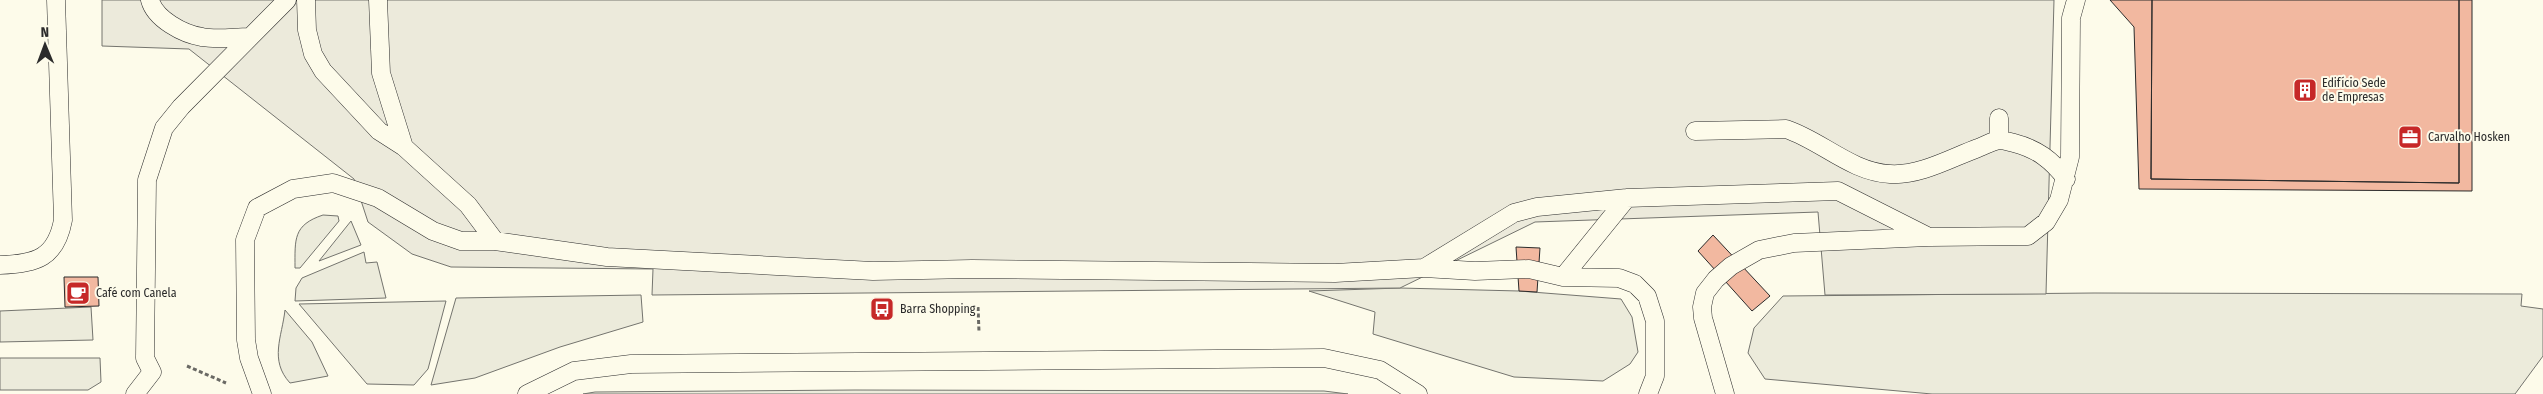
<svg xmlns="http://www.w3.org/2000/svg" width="2543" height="394" font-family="'Fira Sans Condensed',sans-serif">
	<rect width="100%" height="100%" fill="#fdfbea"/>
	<path fill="#ecebdb" stroke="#74746e" d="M323 215 338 216 339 221 300 268H295C295 239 293 225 323 215Z
		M351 221 361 245 319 261Z
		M364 252 366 263 377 262 386 298 295 301 296 288 302 278Z
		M1400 288 1519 291 1621 299 1632 317 1638 352 1630 364 1603 381 1514 377 1373 334 1375 312 1309 291Z
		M2094 293 2522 294 2521 306 2543 309V356L2515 394H1932L1765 379 1748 353 1754 328 1783 296Z
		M641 295 643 322 560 347 475 378 431 385 456 298Z
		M446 301 428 369 414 385 367 384 299 304Z
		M91 307 93 340 0 342V311Z
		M285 310 312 342 328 376 290 383C269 360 282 337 285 310Z
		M0 358H100L101 382 88 390H0Z
		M855 390 1324 391 1348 394H583L595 392Z"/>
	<path fill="#eceadb" stroke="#74746e" d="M102 0H2054L2046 294 1825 295 1818 212 1535 222 1400 288 652 295 653 269 451 267 412 254 368 222 354 179 189 49 102 46Z"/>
	<path fill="#f2b8a0" stroke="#2b2b2b" d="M2110 0H2152L2151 179 2459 183V0H2472V191L2139 189 2134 27Z
		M2152 0H2459V183L2151 179Z
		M1713 235 1770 296 1752 311 1698 251Z
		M1516 247 1540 248 1537 292 1519 291Z
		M64 277H98L99 306 65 307Z"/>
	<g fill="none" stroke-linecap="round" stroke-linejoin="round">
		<g stroke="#2b2b2b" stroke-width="19">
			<path id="lane" d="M150 0C155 19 183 34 202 37 217 40 234 37 249 37
				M306 0 307 30 313 54 323 71 379 131 404 147 468 205 495 241
				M378 0 381 73 404 147
				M1999 118V140
				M1695 131 1786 129C1822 141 1851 172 1890 174 1920 176 1951 158 1978 148 1984 146 1992 141 1999 140 2003 140 2010 142 2014 143 2037 149 2052 160 2066 179
				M0 265C36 264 56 258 63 220L56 0
				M1424 268 1475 271 1529 269 1563 277 1619 278 1635 284 1647 296 1655 321V376L1648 394
				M1563 277 1627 198
				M135 394 152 372 145 358 147 180 164 128 181 107 287 0
				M262 394 249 358 246 340 245 240 257 208 293 189 333 183 378 198 433 231 461 241H495L607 257 873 271 972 269 1335 273 1424 268 1514 213 1537 207 1627 198 1838 191 1929 237 2028 236 2046 222 2059 200 2070 157 2071 18 2076 0
				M527 394 574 371 631 364 1324 358 1380 370 1418 394
				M1725 394 1703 318 1702 307 1705 293 1716 279 1731 266 1759 250 1794 243 1928 237"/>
		</g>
		<path stroke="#6a6964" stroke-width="3" stroke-dasharray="4 2.5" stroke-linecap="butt" d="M978 307 979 332
			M187 366 226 383"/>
		<use href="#lane" stroke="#fdfbea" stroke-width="18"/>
	</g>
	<defs>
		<g id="building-square" transform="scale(1.25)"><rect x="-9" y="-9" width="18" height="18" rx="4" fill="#c62828" stroke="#fdfbea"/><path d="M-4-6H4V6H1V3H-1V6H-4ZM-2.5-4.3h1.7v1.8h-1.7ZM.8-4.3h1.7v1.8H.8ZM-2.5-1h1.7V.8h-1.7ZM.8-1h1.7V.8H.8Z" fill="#fff"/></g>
		<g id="office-square" transform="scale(1.25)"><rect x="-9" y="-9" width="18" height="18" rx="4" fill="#c62828" stroke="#fdfbea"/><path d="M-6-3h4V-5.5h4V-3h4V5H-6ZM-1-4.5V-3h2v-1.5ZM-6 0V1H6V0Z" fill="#fff"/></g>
		<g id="cafe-square" transform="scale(1.25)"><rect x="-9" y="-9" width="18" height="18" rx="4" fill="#c62828" stroke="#fdfbea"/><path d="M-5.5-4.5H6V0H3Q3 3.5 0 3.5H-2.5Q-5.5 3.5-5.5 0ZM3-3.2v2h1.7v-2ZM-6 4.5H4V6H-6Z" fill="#fff"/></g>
		<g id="bus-square" transform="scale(1.25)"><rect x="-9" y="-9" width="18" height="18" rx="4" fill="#c62828" stroke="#fdfbea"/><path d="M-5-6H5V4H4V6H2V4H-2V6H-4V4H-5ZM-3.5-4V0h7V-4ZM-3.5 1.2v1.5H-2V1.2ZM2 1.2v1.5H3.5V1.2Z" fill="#fff"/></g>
	</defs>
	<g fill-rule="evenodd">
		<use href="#building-square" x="2305" y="90"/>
		<use href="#office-square" x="2410" y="137"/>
		<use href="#cafe-square" x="78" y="293"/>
		<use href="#bus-square" x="882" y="309"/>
	</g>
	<g text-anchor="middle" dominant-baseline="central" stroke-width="4" stroke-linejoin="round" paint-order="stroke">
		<g font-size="12" fill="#2b2b2b" stroke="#fdfbea" text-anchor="start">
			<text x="2322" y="83">Edifício Sede<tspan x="2322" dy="14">de Empresas</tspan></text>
			<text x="2428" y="137">Carvalho Hosken</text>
			<text x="96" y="293">Café com Canela</text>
			<text x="900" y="309">Barra Shopping</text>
		</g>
	</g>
	<g transform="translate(45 45) rotate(359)" stroke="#fdfbea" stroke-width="4" paint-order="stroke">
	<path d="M0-4L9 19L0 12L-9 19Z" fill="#2b2b2b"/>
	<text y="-8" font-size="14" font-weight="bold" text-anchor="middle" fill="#2b2b2b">N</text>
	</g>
</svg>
